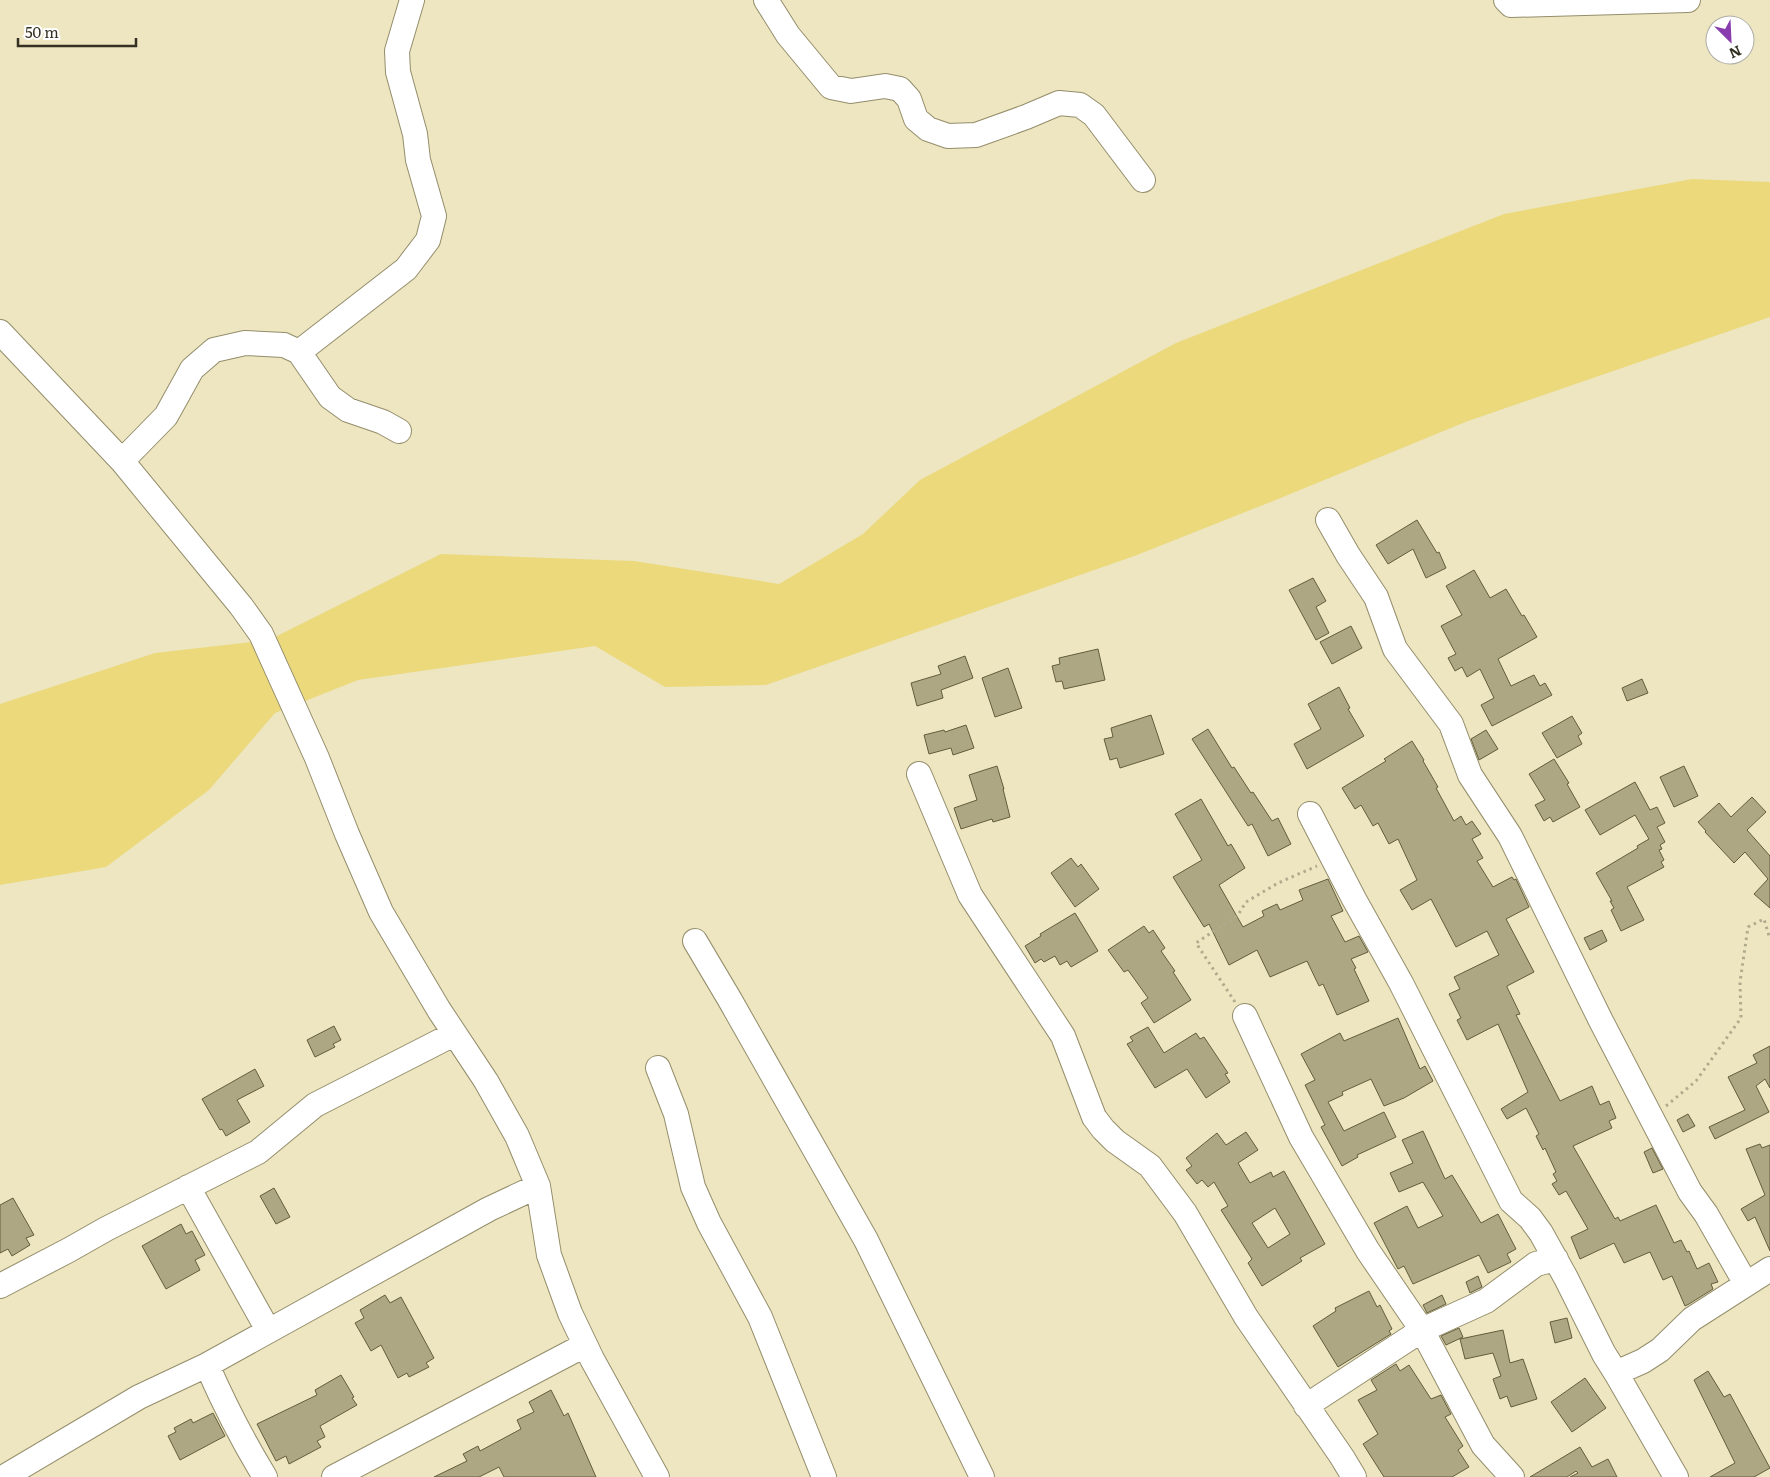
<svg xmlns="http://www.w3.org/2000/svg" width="1770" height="1477" font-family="Literata,serif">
	<rect width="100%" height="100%" fill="#ede6c1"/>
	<path fill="#ebd97c" d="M1692 179 1770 182V317L1468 421 1278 499 1137 555 766 685 665 687 595 646 358 680 275 713 209 790 106 867 0 885V704L155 653 269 640 441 554 634 561 779 584 863 534 920 480 1176 343 1504 214Z"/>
	<path fill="#ada783" stroke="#635d3d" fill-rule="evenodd" d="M1417 520 1437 553 1439 552 1446 568 1426 578 1413 549 1388 564 1376 545Z
		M1474 570 1490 598 1506 589 1522 616 1524 615 1537 637 1498 659 1511 686 1534 675 1540 686 1545 683 1552 695 1492 726 1481 705 1494 698 1480 669 1467 677 1462 667 1455 671 1448 658 1456 654 1441 626 1462 615 1446 586Z
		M1313 578 1326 601 1316 607 1329 633 1316 640 1289 590Z
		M1351 626 1362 648 1332 664 1320 642Z
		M1098 649 1105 680 1064 689 1062 681 1056 682 1052 666 1060 664 1059 658Z
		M965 656 973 678 941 690 943 698 917 706 911 683 941 674 938 666Z
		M1008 668 1022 708 995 717 982 678Z
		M1642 679 1648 693 1627 701 1622 688Z
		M1339 687 1350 708 1348 709 1364 736 1307 769 1294 744 1321 729 1308 704Z
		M1151 715 1164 754 1120 768 1117 758 1110 760 1104 739 1113 737 1111 728Z
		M1572 716 1582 733 1578 736 1582 744 1557 758 1542 733Z
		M966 725 974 748 953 755 951 748 929 754 924 735 944 730 945 732Z
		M1208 729 1232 768 1234 767 1251 793 1253 792 1272 821 1278 818 1291 844 1268 856 1252 824 1248 826 1192 739Z
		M1486 730 1498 749 1479 760 1471 739Z
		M1412 741 1424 760 1423 761 1438 787 1436 788 1454 821 1461 816 1466 825 1472 821 1481 834 1472 839 1483 858 1477 861 1493 887 1512 877 1514 880 1516 879 1529 907 1506 919 1534 972 1507 986V987L1520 1014 1516 1015 1560 1101 1592 1086 1600 1105 1609 1101 1616 1118 1609 1121 1612 1128 1573 1146 1615 1219 1618 1217 1620 1221 1656 1205 1674 1243 1681 1240 1687 1252 1689 1251 1697 1269 1709 1263 1718 1282 1711 1284 1713 1289 1689 1304 1685 1306 1672 1276 1663 1280 1650 1252 1624 1263 1614 1243 1580 1259 1571 1237 1588 1229 1566 1191 1559 1195 1552 1184 1557 1181 1553 1174 1556 1172 1545 1148 1543 1150 1536 1136 1539 1134 1526 1108 1507 1119 1501 1109 1528 1092 1498 1024 1467 1040 1457 1020 1461 1018 1449 994 1460 989 1454 977 1499 955 1487 931 1456 947 1431 899 1412 910 1400 890 1417 880 1398 839 1389 844 1378 823 1373 826 1361 805 1355 809 1342 788 1386 761 1384 759Z
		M1554 759 1569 783 1567 784 1580 807 1553 822 1550 817 1544 821 1535 805 1545 800 1529 774Z
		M997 766 1004 789H1003L1010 817 993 822 992 819 961 829 954 808 977 800 969 775Z
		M1684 766 1698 796 1674 807 1660 777Z
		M1635 782 1650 810 1657 807 1665 823 1657 827 1665 842 1660 845 1662 849 1659 850 1664 860 1661 862 1664 867 1627 887 1644 920 1621 931 1611 910 1614 908 1610 901H1612L1596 873 1638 848 1637 846 1649 839 1635 815 1600 835 1585 810Z
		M1752 797 1766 812 1747 830 1770 856V908L1754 894 1768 879 1745 852 1734 863 1705 832 1706 831 1698 822 1719 803 1731 817Z
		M1201 799 1228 846 1231 844 1245 868 1219 885 1243 927 1264 916 1262 911 1277 904 1280 910 1303 900 1299 890 1328 879 1343 911 1331 916 1345 942 1359 936 1368 952 1351 959 1356 968 1354 969 1369 1001 1337 1015 1323 984 1319 986 1307 961 1270 977 1257 950 1229 965 1209 924 1204 927 1173 877 1202 860 1175 814Z
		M1071 858 1078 867 1081 864 1099 889 1075 907 1051 873Z
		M1075 913 1098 951 1071 967 1067 961 1060 965 1055 956 1044 962 1041 959 1035 963 1025 946 1041 936 1040 934Z
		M1144 926 1149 933 1153 930 1165 948 1161 951 1175 971 1173 972 1191 1000 1154 1023 1141 1003 1148 998 1128 970 1124 972 1108 950Z
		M1602 930 1607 941 1590 950 1584 938Z
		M1398 1018 1420 1069 1425 1066 1433 1081 1404 1098 1384 1106 1371 1079 1342 1092 1343 1095 1328 1102 1344 1131 1384 1112 1396 1137 1357 1155 1358 1157 1342 1166 1321 1127 1325 1125 1305 1085 1315 1080 1301 1054 1340 1033 1344 1041Z
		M334 1026 341 1040 333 1044 335 1047 315 1057 307 1040Z
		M1148 1027 1164 1053 1196 1033 1200 1039 1204 1037 1228 1073 1225 1074 1230 1082 1206 1098 1187 1069 1155 1088 1127 1044 1133 1041 1130 1037Z
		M1770 1046V1088L1765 1079 1756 1086 1769 1112 1715 1139 1709 1127 1745 1110 1728 1077 1757 1063 1753 1055Z
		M255 1069 264 1086 237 1100 250 1122 226 1136 222 1129 220 1130 202 1099Z
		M1688 1114 1695 1126 1683 1132 1677 1120Z
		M1423 1131 1445 1179 1452 1175 1481 1223 1498 1214 1516 1249 1507 1254 1511 1262 1488 1273 1479 1255 1413 1284 1404 1266 1398 1269 1374 1223 1407 1206 1418 1228 1443 1216 1423 1182 1399 1192 1390 1173 1413 1163 1402 1140Z
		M1246 1132 1258 1150 1238 1163 1250 1183 1271 1172 1273 1177 1284 1171 1325 1244 1300 1258 1302 1261 1262 1286 1248 1263 1252 1259 1221 1210 1228 1206 1214 1182 1208 1187 1202 1180 1197 1184 1186 1170 1192 1166 1186 1158 1217 1133 1226 1145ZM1275 1208 1290 1234 1268 1248 1252 1223Z
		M1760 1144 1762 1148 1770 1145V1251L1755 1217 1748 1221 1741 1209 1765 1195 1746 1149Z
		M1652 1148 1663 1169 1653 1173 1644 1152Z
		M274 1188 290 1217 276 1224 260 1196Z
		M13 1198 34 1235 26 1238 30 1245 12 1256 8 1249 0 1253V1205Z
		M181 1224 186 1234 192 1231 205 1255 195 1260 200 1270 166 1289 142 1246Z
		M1478 1276 1482 1287 1470 1293 1466 1282Z
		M1369 1291 1377 1307 1380 1305 1392 1329 1389 1331 1391 1334 1338 1367 1313 1326 1336 1311 1335 1308Z
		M385 1295 390 1303 401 1297 434 1358 426 1363 429 1367 409 1377 407 1373 398 1378 381 1345 371 1351 355 1323 364 1318 360 1310Z
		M1442 1295 1446 1304 1427 1313 1423 1305Z
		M1567 1318 1572 1338 1555 1343 1550 1322Z
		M1459 1328 1463 1337 1446 1345 1441 1336Z
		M1503 1330 1510 1363 1523 1359 1537 1399 1511 1407 1507 1396 1500 1399 1493 1379 1501 1376 1493 1353 1465 1359 1460 1339Z
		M1396 1364 1400 1371 1409 1365 1431 1399 1441 1395 1451 1414 1445 1417 1463 1446 1458 1450 1469 1467 1452 1477H1384L1363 1444 1378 1434 1358 1400 1377 1390 1371 1380Z
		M1708 1371 1724 1397 1730 1394 1770 1468 1754 1477H1710L1735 1463 1694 1380Z
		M341 1375 354 1397 352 1398 357 1405 320 1426 325 1437 317 1441 321 1447 289 1464 286 1456 276 1461 257 1424 317 1395 315 1390Z
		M1585 1378 1606 1408 1572 1432 1551 1402Z
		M551 1390 564 1416 568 1413 596 1477H504L499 1467 479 1477H434L467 1461 463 1454 478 1446 480 1451 521 1429 517 1420 534 1412 529 1402Z
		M213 1413 225 1436 180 1460 168 1436 176 1432 174 1428 191 1419 193 1423Z
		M1580 1447 1592 1467 1608 1459 1617 1477H1570L1578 1473 1576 1471 1567 1477H1530Z"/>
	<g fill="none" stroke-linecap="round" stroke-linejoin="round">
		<g stroke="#948d6b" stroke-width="26">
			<path id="minor" d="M766 0 788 35 831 87 851 91 885 86 900 89 909 99 916 119 928 129 948 136 976 135 1026 117 1059 103 1080 105 1094 115 1143 180
				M1506 0 1511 5 1688 0
				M0 332 122 461 241 606 261 634 317 758 347 834 381 912 439 1010 486 1081 517 1136 538 1186 549 1255 570 1313 592 1359 657 1477
				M299 352 406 269 428 240 434 216 418 160 415 134 398 72 397 51 412 0
				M122 461 166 416 192 369 214 350 245 343 284 345 299 352 330 397 348 410 383 422 399 431
				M1328 520 1348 555 1376 597 1395 649 1451 724 1470 775 1510 836 1601 1021 1690 1192 1706 1214 1746 1284
				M919 774 970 895 1063 1036 1094 1117 1103 1129 1115 1141 1150 1166 1185 1213 1246 1317 1342 1457 1354 1477
				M1310 814 1354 899 1401 983 1511 1201 1530 1218 1541 1233 1566 1278 1604 1354 1616 1373 1643 1361 1660 1350 1692 1319 1770 1269
				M695 941 730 1000 866 1240 982 1477
				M1245 1016 1301 1137 1368 1251 1422 1330 1483 1445 1512 1477
				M658 1068 676 1114 693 1187 709 1223 760 1317 824 1477
				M188 1187 268 1330
				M0 1286 69 1250 106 1229 258 1152 315 1105 454 1034
				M1616 1373 1676 1477
				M1306 1406 1422 1330 1486 1301 1536 1264 1556 1259
				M4 1477 139 1397 207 1365
				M265 1477C243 1441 224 1404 207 1365L489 1209 538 1186
				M334 1477 585 1345"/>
		</g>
		<path stroke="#b1ab8e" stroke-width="3" stroke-dasharray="2.5 4" stroke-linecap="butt" d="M1235 1002 1196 943 1238 915 1246 902 1278 883 1317 866
			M1666 1106 1696 1081 1741 1018 1740 982 1748 927 1764 919 1770 939"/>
		<use href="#minor" stroke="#fff" stroke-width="24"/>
	</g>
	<g transform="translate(1730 40) rotate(156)"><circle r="24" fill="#ffffff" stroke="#aeada7"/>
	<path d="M0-4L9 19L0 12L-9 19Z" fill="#893cad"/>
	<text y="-8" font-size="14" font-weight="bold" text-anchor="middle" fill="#343123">N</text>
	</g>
	<path d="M18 38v8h118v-8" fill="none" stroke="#343123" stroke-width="2.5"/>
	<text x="25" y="38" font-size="15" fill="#343123" stroke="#ffffff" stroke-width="4" paint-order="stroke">50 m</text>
</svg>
